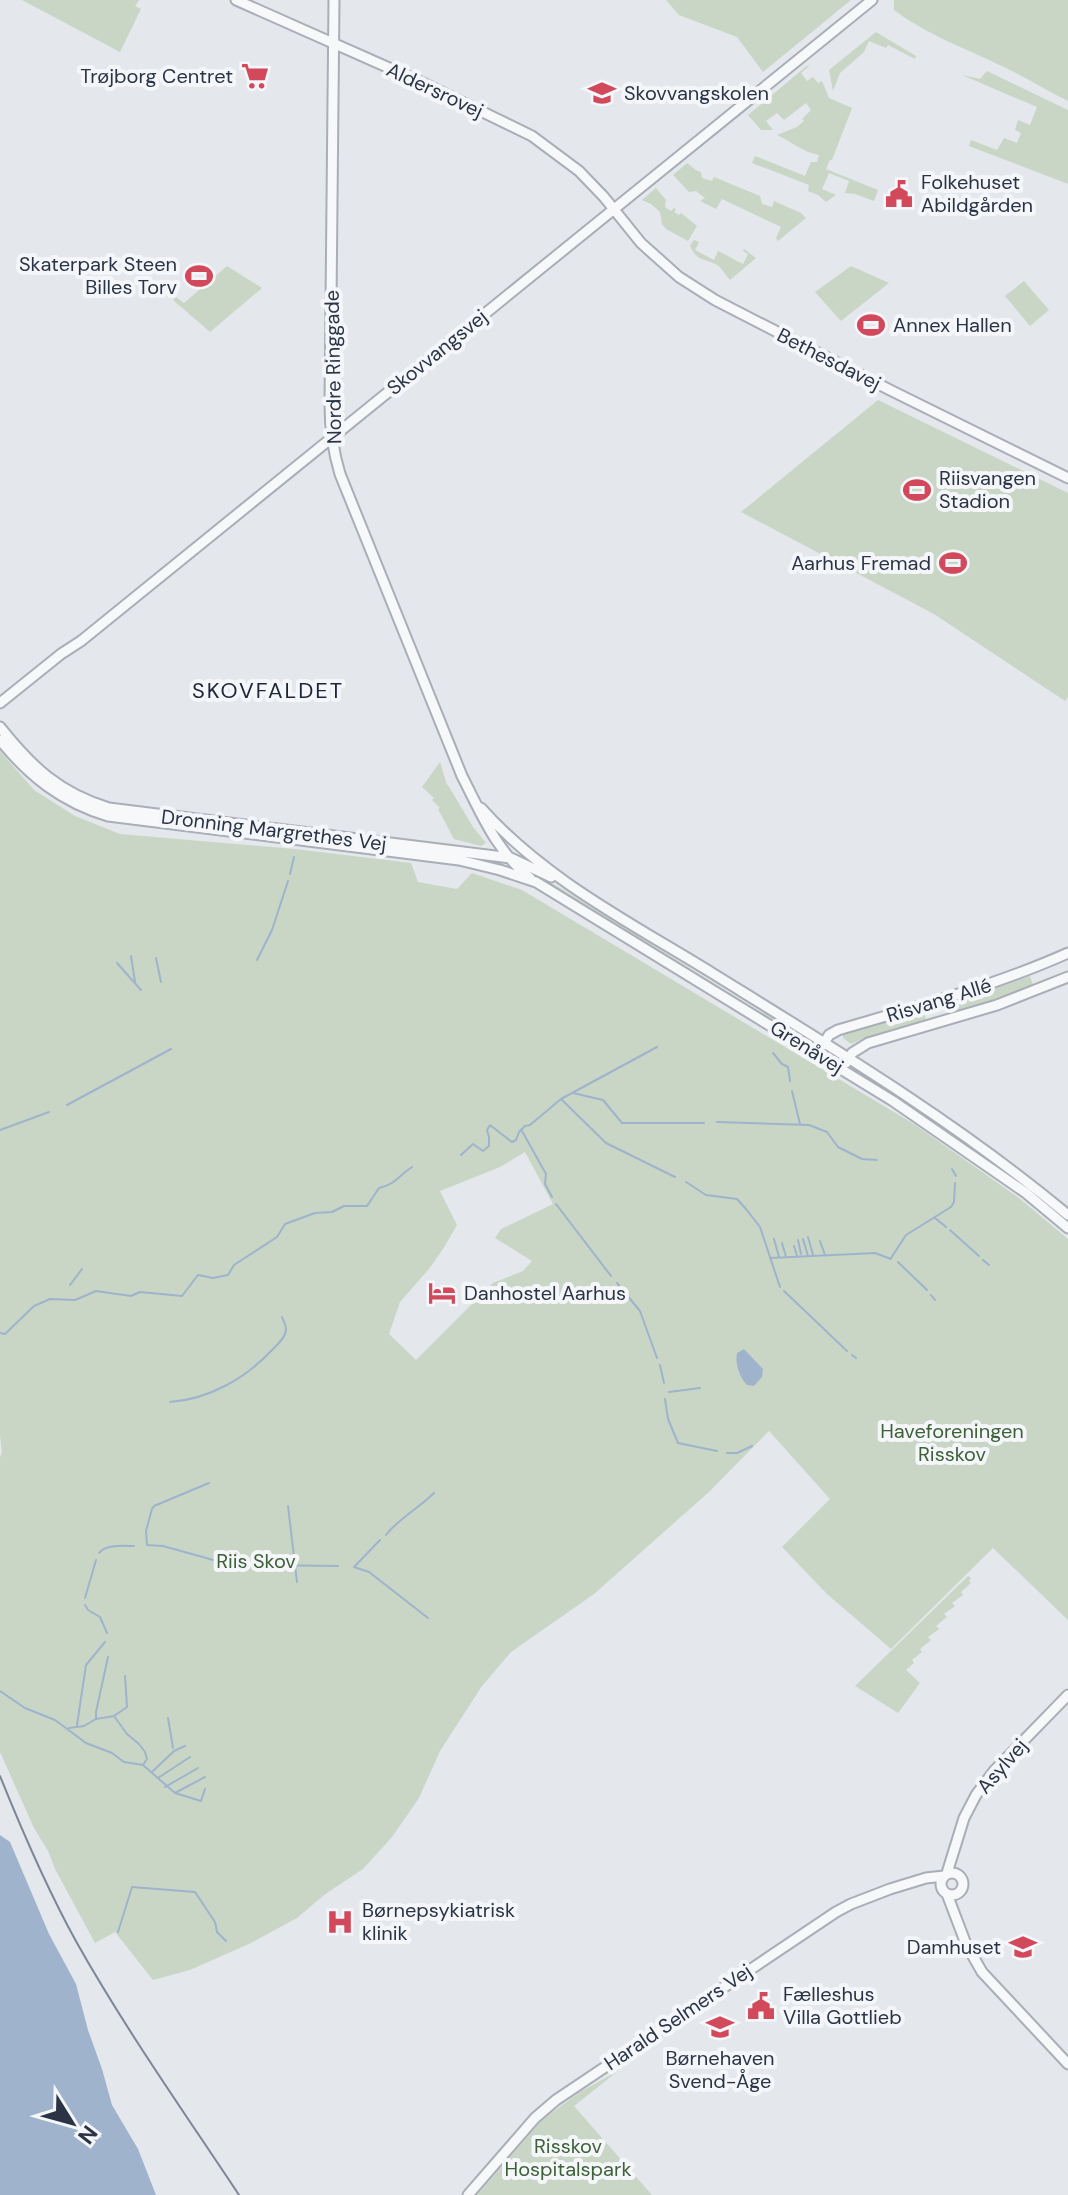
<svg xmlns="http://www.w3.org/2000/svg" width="1068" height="2195" font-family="'DM Sans',sans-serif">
	<rect width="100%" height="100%" fill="#e4e7ec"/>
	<path fill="#c9d6c5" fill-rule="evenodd" d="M22 0H139L135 6 141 9 120 52Z
		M666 0H851L763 72 737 37 679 15Z
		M894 0H1068V101C1047 91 1027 78 1006 68 969 50 927 35 894 10Z
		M876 32 916 56 915 59 888 45 886 48 869 41 864 52 840 73 833 91 829 70Z
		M808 65 809 66 801 73 807 81 813 77 818 83 822 81 829 98 852 108 832 160H830L826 169 878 190 874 201 855 194 845 193 849 181 829 173 822 189 836 195 826 202 818 195 808 191 809 185 752 163 755 156 805 176 811 162H817L819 155C805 153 792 142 777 135L797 127 804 121 802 119 811 110 806 103 784 120 777 113 766 121 773 130H761L748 115Z
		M987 71 1068 110V184L969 146 971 140 997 150 1004 138 1017 143 1021 133 1015 130 1018 120 1030 125 1037 107 962 75 980 79Z
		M687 163 696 170 701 172 702 178 712 181 714 177 760 196 762 204 772 207 774 201 801 213 806 218 778 241 776 238 781 227 722 199 716 209 700 201 705 198 696 191 689 192 673 175Z
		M656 188 666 200 665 207 671 211 674 208 676 209 674 212 679 215 681 213 697 226 688 241 666 229 662 224 660 212 651 204 642 200Z
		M694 240 699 242 695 250 714 260 718 251 743 264 748 254 743 251 744 249 756 258 730 280C725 275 723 269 717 265 705 258 697 262 690 246Z
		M227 266 262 288 210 332 173 300 176 297 184 303Z
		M851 266 889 283 841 321 815 292Z
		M1024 281 1049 310 1030 326 1005 296Z
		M878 400 1068 493V697L1065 701 934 614 741 512Z
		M0 751 34 790 75 816 120 834 295 849 411 863 418 882 457 889 472 873 522 890 914 1124 1019 1198 1068 1239V1620L993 1548 891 1649 827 1594 782 1547 830 1499 769 1431 710 1491 594 1594 511 1652 482 1686 440 1751 419 1798 392 1837 363 1869 324 1895 297 1918 251 1943 190 1970 153 1980 115 1932 95 1943 55 1869 48 1851 34 1828 0 1752V1457L2 1452 0 1436ZM525 1152 553 1204 501 1229 495 1238 532 1261 523 1271 493 1283 416 1360 389 1334 400 1302 429 1269 443 1249 457 1225 440 1191 500 1167Z
		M440 762 447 785H448L473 827 486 843 481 846 454 839 438 809 440 808 432 800 434 798 422 787Z
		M533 875 552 883 759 1011 776 1018 810 1039 807 1043Z
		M1030 976 1033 985 1031 987 955 1013 952 1004Z
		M923 1010 926 1020 864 1038 851 1044 843 1038V1033Z
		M968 1576 971 1578 969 1581 971 1583 961 1592 963 1595 952 1603 955 1606 944 1614 947 1617 936 1626 939 1629 928 1637 931 1640 920 1649 922 1652 912 1660 914 1663 906 1670 920 1683 898 1713 855 1686Z
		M618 2071 574 2106 652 2195H477L542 2120 580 2092Z"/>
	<path fill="#9fb4cc" d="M744 1349 763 1369 762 1377 754 1386 747 1385C739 1376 735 1364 737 1353Z
		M0 1835 10 1842 49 1934 76 1984 88 2030 102 2069 112 2105 138 2149 156 2195H0Z"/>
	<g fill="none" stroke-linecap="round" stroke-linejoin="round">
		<path stroke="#9fb4cc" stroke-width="2" d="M290 874 294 857
			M131 956 135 982
			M156 958 161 982
			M257 960 272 930 288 881
			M117 963 141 990
			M773 1053 782 1064 788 1067 790 1081
			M792 1091 800 1124
			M573 1093 603 1100 622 1123H704
			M562 1100 606 1143 675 1177
			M67 1105 171 1049
			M717 1122 809 1125 827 1132 838 1147 862 1159 877 1160
			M0 1130 49 1112
			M522 1131 546 1174 545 1184 552 1197
			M461 1155 473 1144 483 1151 489 1146V1137L487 1130 490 1125 512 1142 516 1140 519 1132 525 1126 530 1125 561 1099 657 1047
			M952 1169 956 1176
			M686 1182 706 1195 737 1199 746 1209 760 1227 780 1287
			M556 1204 611 1276
			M935 1218 946 1227
			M950 1230 979 1256
			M808 1237 813 1255
			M774 1239 779 1257
			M803 1239 808 1256
			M798 1240 801 1254
			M820 1241 825 1255
			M782 1243 786 1257
			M794 1246 797 1256
			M770 1258 875 1253 891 1259
			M891 1258 906 1235 951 1207 954 1202 955 1183
			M983 1260 989 1265
			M898 1262 927 1290
			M617 1283 640 1311 657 1358
			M70 1285 82 1269
			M784 1291 847 1351
			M931 1295 935 1300
			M0 1333 5 1334 34 1306 50 1299 75 1300 96 1291 131 1296 140 1292 182 1296 198 1275 213 1278 228 1275 234 1265 277 1237 285 1224 315 1213 332 1212 344 1206H367L379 1188C396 1184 398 1176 412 1167
			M852 1355 856 1358
			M660 1365 664 1383
			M669 1392 700 1388
			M665 1399 668 1419 678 1443 717 1451
			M170 1402C210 1399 246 1378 273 1349 278 1344 286 1337 286 1329 286 1324 283 1321 282 1317
			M727 1453H737L752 1446
			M209 1483 154 1506 152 1509 146 1531 147 1545 163 1546 217 1561
			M288 1506 297 1582
			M386 1535C398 1519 419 1508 434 1493
			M380 1540 354 1567 369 1572 428 1618
			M99 1553C106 1544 123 1546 134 1546
			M227 1562 244 1563
			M262 1565 338 1566
			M85 1598 96 1560
			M85 1605 88 1610 100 1617 107 1633
			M0 1691 25 1708 55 1720 86 1743 112 1753 124 1762 143 1765 147 1759 145 1752 139 1744 127 1734 114 1716
			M96 1718V1712L108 1657
			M168 1718 173 1748
			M77 1725 86 1665 105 1642
			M69 1728 84 1726 96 1719 114 1716 127 1707 125 1676
			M143 1765 175 1793 201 1801 205 1789
			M152 1772 174 1751 185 1746
			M158 1778 190 1757
			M165 1787 198 1768
			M175 1793 205 1777
			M118 1932 132 1887 195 1892 215 1922 217 1932 226 1941"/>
		<g stroke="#a9aeb7" stroke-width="13">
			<path id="tertiary" d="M236 0 423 83 532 136 579 171 604 197 641 243 679 277 715 300 890 390 1068 478
				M334 0 330 404C330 428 333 451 340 474L462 776C481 813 496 851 530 878
				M0 703 61 654 81 641 872 0
				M0 727C32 767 59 793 109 808L511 858 551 877
				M0 740C30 777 62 802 108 816L459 860 500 870 536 882 893 1101 1026 1193 1068 1228
				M481 808C544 879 631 923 712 973 833 1048 958 1123 1068 1215
				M823 1045 829 1035 838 1030C916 1007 994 986 1068 953
				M846 1063 852 1053 868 1043 997 1005 1068 977
				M941 1884a11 11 0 1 1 22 0a11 11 0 1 1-22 0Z
				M947 1873 964 1818 976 1795 994 1771 1068 1695
				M947 1894 966 1944 982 1972 1068 2064
				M468 2195 535 2118 556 2100 836 1912 851 1904 890 1889 926 1878 944 1876"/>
		</g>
		<use href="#tertiary" stroke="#f7f8fa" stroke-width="9"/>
		<path stroke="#7d8696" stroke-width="2" d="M0 1776C23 1833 47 1889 77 1943 126 2030 184 2112 239 2195"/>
	</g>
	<defs>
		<g id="supermarket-bare" transform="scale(2.16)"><path d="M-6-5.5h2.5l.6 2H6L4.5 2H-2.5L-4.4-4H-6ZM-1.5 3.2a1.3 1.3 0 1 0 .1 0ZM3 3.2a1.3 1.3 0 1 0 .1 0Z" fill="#d1495b" stroke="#f4f6f9" stroke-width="2.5" paint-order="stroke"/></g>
		<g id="school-bare" transform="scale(2.16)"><path d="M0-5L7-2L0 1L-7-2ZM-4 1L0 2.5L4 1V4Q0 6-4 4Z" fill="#d1495b" stroke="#f4f6f9" stroke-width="2.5" paint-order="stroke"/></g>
		<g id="civic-bare" transform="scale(2.16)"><path d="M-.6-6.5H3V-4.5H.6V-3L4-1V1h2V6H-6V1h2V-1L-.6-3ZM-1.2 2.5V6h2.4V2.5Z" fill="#d1495b" stroke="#f4f6f9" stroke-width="2.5" paint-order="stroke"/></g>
		<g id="stadium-bare" transform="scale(2.16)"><path d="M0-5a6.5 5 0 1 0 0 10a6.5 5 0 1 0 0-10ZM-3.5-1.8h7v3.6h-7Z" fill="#d1495b" stroke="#f4f6f9" stroke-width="2.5" paint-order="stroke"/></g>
		<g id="hotel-bare" transform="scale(2.16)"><path d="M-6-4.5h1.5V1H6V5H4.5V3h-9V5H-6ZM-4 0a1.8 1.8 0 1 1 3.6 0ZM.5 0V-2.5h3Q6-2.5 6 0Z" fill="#d1495b" stroke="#f4f6f9" stroke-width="2.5" paint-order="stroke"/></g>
		<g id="hospital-bare" transform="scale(2.16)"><path d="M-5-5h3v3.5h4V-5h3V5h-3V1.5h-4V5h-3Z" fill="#d1495b" stroke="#f4f6f9" stroke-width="2.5" paint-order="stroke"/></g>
	</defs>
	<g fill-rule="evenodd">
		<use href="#supermarket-bare" x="255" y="76"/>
		<use href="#school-bare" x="602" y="93"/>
		<use href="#civic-bare" x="899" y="194"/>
		<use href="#stadium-bare" x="199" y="276"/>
		<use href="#stadium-bare" x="871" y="325"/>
		<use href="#stadium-bare" x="917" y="490"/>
		<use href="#stadium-bare" x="953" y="563"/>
		<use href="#hotel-bare" x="442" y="1293"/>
		<use href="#hospital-bare" x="340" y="1922"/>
		<use href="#school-bare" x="1023" y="1947"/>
		<use href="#civic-bare" x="761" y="2006"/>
		<use href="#school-bare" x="720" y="2027"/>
	</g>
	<g text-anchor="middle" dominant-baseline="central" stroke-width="8" stroke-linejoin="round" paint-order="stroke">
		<g font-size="20" fill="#2b3445" stroke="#f4f6f9" text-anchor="start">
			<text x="233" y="76" text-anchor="end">Trøjborg Centret</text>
			<text x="624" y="93">Skovvangskolen</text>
			<text x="921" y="182">Folkehuset<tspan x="921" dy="23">Abildgården</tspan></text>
			<text x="177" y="264" text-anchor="end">Skaterpark Steen<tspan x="177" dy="23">Billes Torv</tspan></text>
			<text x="893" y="325">Annex Hallen</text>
			<text x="939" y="478">Riisvangen<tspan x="939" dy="23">Stadion</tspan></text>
			<text x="931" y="563" text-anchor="end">Aarhus Fremad</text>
			<text x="464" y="1293">Danhostel Aarhus</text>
			<text x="362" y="1910">Børnepsykiatrisk<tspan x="362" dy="23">klinik</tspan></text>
			<text x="1001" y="1947" text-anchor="end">Damhuset</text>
			<text x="783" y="1994">Fælleshus<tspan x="783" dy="23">Villa Gottlieb</tspan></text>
			<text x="720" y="2058" text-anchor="middle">Børnehaven<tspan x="720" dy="23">Svend-Åge</tspan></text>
		</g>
		<g font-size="20" fill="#2b3445" stroke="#f4f6f9">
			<text transform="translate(435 90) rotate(25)">Aldersrovej</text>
			<text transform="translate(437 352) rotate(-39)">Skovvangsvej</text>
			<text transform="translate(829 359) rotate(27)">Bethesdavej</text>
			<text transform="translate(333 367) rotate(-91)">Nordre Ringgade</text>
			<text transform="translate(274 830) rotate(7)">Dronning Margrethes Vej</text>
			<text transform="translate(939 1000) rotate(-17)">Risvang Allé</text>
			<text transform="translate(807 1047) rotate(32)">Grenåvej</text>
			<text transform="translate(1002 1766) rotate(-49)">Asylvej</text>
			<text transform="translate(678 2017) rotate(-34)">Harald Selmers Vej</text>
		</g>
		<g font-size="20" fill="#3f6138" stroke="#f4f6f9">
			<text x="952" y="1431">Haveforeningen<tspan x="952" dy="23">Risskov</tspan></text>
			<text x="256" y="1561">Riis Skov</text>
			<text x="568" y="2146">Risskov<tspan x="568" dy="23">Hospitalspark</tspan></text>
		</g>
		<g font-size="22" letter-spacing="2" fill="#1d2536" stroke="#f4f6f9">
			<text x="268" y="690">SKOVFALDET</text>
		</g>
	</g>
	<g transform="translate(72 2123) rotate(127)" stroke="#f4f6f9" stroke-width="6" paint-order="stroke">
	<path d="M0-6L14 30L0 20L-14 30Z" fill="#2b3445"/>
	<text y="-12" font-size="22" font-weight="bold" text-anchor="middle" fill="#2b3445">N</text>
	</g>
</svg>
